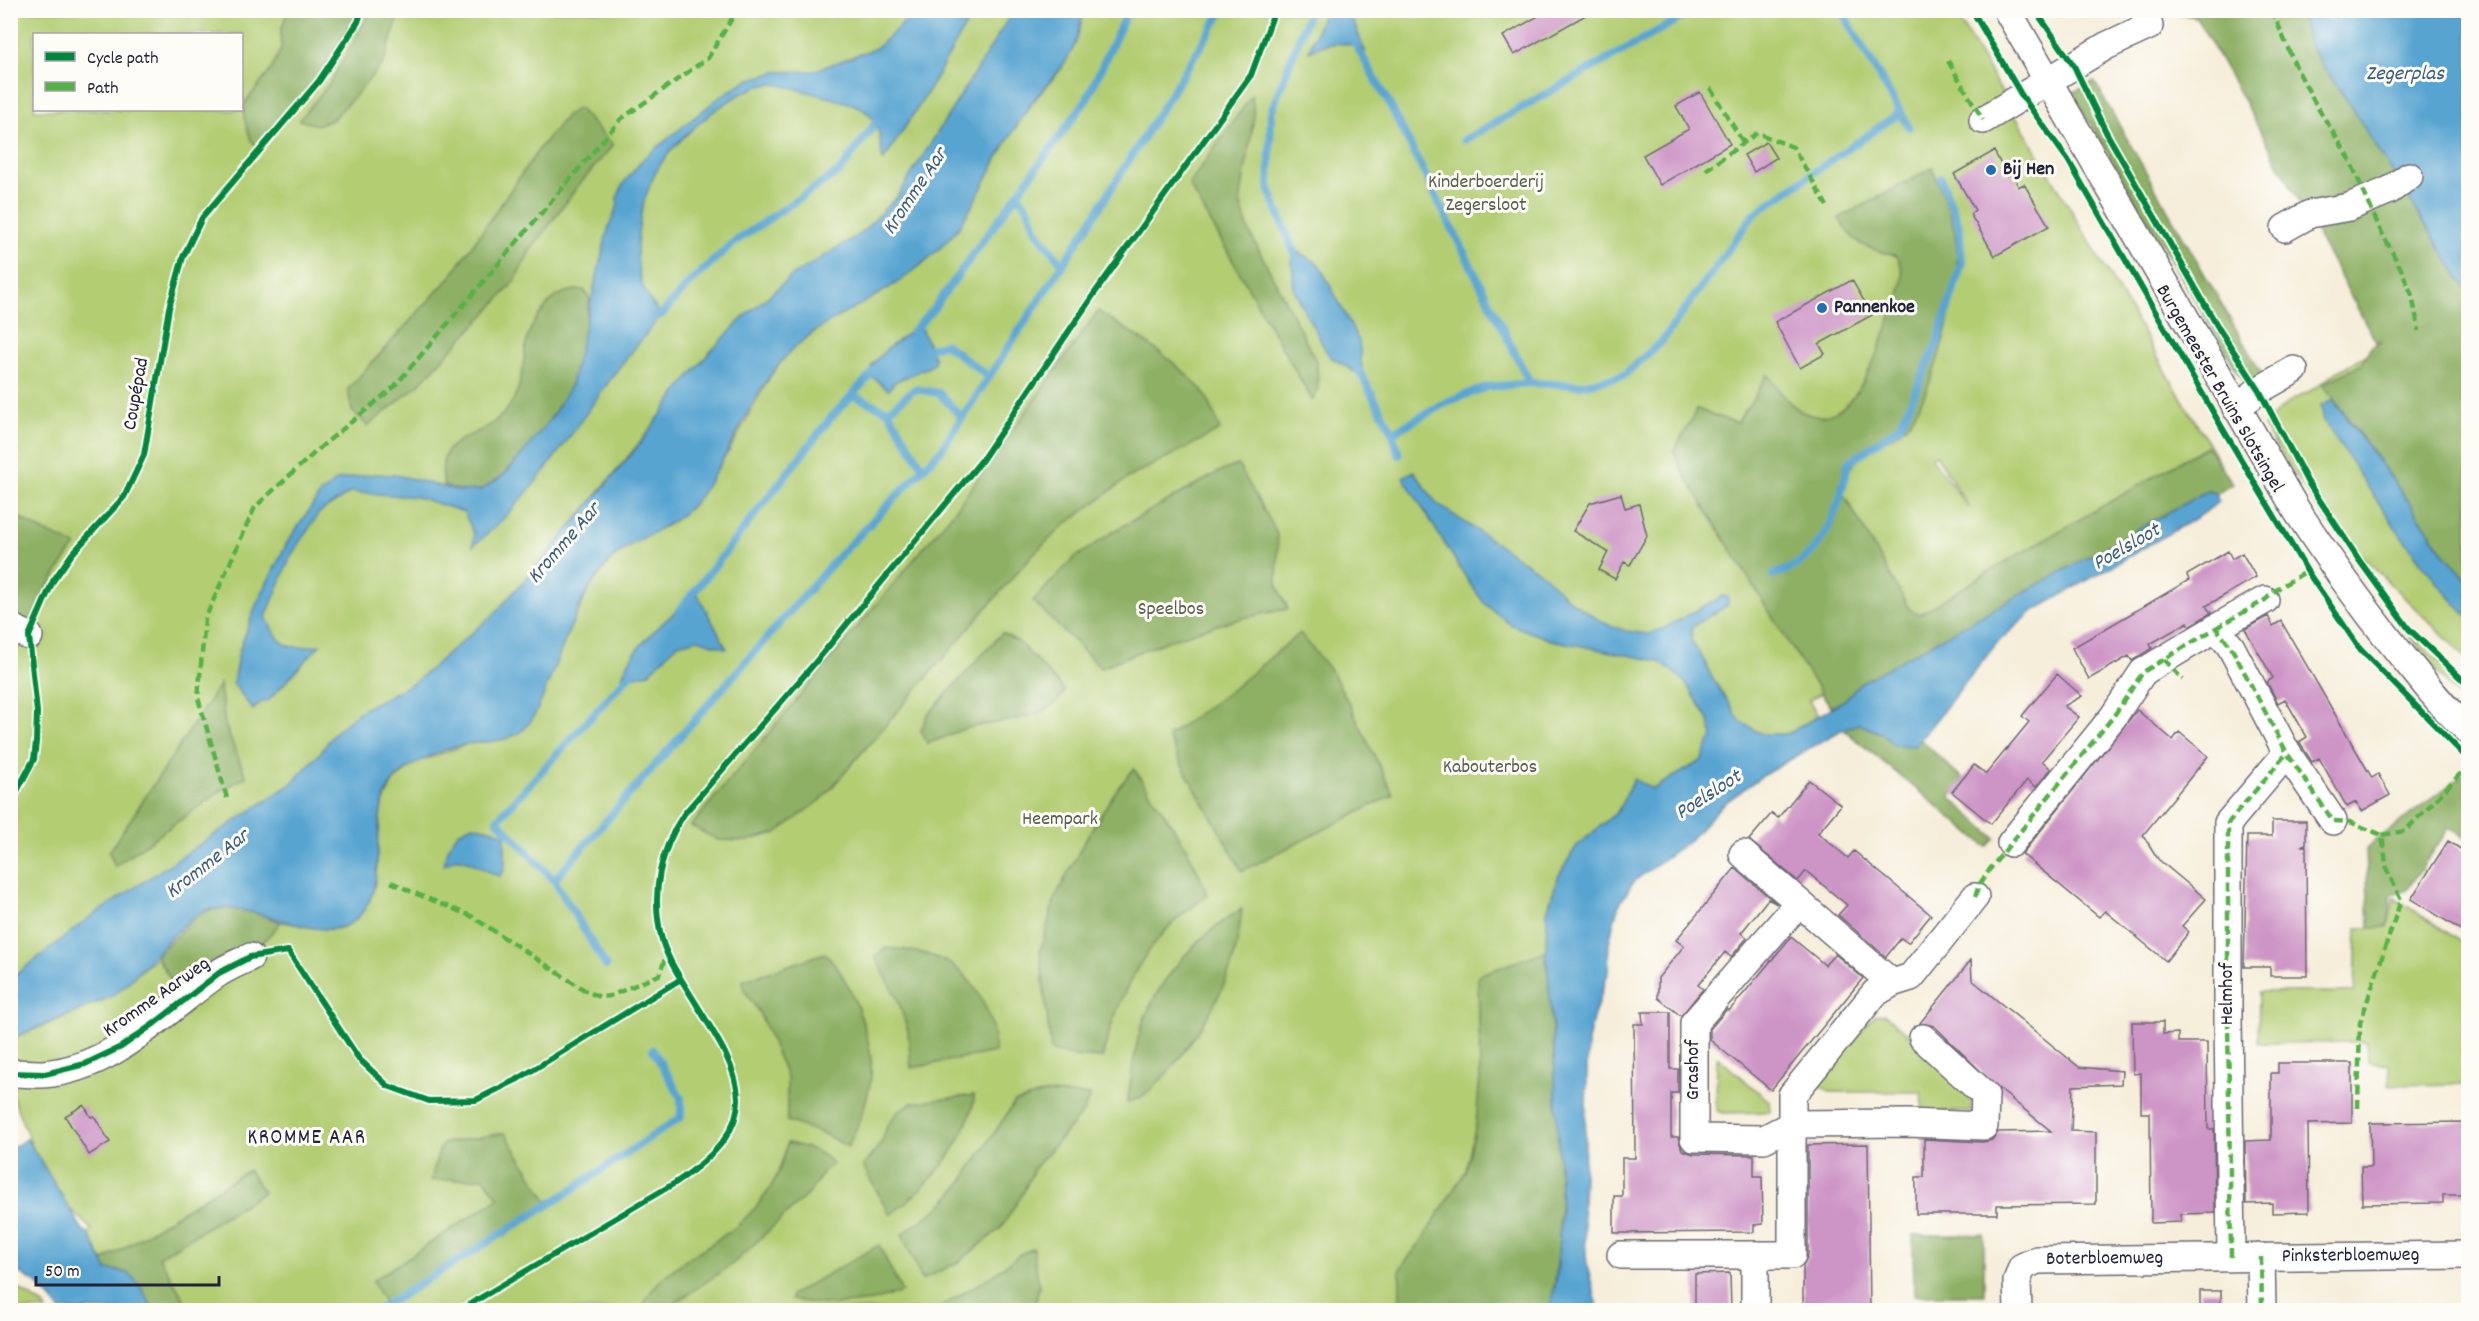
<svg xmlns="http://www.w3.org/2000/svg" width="2479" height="1321" font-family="Dekko,sans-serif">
	<rect width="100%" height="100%" fill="#fdfcf7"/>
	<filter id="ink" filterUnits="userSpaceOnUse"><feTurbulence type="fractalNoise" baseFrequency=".0167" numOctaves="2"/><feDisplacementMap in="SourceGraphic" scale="12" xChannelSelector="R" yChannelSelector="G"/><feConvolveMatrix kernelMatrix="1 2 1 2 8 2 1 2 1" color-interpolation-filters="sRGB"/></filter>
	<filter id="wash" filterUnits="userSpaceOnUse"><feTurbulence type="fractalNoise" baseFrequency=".008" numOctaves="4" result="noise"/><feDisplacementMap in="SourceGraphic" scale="24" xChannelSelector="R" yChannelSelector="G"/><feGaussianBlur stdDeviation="1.35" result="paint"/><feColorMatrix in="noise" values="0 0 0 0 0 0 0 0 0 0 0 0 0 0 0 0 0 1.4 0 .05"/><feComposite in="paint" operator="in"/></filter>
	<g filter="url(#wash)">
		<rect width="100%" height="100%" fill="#f6eeda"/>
		<path fill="#b3cd73" stroke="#6a7857" stroke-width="1.5" fill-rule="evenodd" d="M10 11H1013L957 106 898 196 877 217 861 239 649 431 543 560 493 615 415 682 382 701 312 761 291 784 18 973 11 975ZM34 34H242V110H34Z
			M1083 11H1954L2221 465 1809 700 1818 716 1788 734H1762L1701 761 1653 789 1627 793 1618 811 1576 847 1558 877 1547 912 1546 951 1537 955 1535 1310H155L112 1255 103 1261 88 1233 92 1230 48 1187 11 1093V1039L77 1012 137 974 213 908 273 930 281 922 322 928 376 873 381 808 393 782 415 763 465 745 569 630 592 584 611 560 624 550 728 453 771 375 790 351 820 327 894 283 1008 139 1033 102 1062 68ZM1936 454 1969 508 1931 457Z
			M2199 11H2301L2308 44 2468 292V660L2325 520 2263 426 2287 403 2312 390 2340 370 2382 346 2319 224Z
			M2399 623 2468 690V706L2450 688Z
			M2394 898 2468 946V1001L2466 1006 2468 1008V1084L2389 1085 2390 1065 2368 1062 2367 1042 2258 1043 2259 992H2355L2357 928 2388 927Z
			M1884 1014 1972 1088 1971 1112 1923 1111 1921 1092H1829L1815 1082 1876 1015Z
			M1717 1057 1769 1101 1770 1112 1722 1113 1716 1110Z
			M11 1284 44 1305 47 1310H11Z"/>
		<path fill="#8eb065" stroke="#586950" stroke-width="1.5" d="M2181 10H2247L2253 13 2252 11H2301L2308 44 2346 99 2468 292V581L2444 553 2412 506 2323 384 2361 365 2371 347 2381 341 2376 342 2248 108 2196 17 2178 14Z
			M288 11H358L317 81 258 147 251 140 244 118V104L271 70 281 49V30Z
			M371 11H400L384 62 362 88 332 120 317 125 299 120 329 84Z
			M2094 81 2261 373 2252 384 2246 386 2072 93Z
			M1252 95 1254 117 1240 202 1248 229 1317 363 1318 390 1312 400 1189 184Z
			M578 108 613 145 578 186 530 251 514 282 489 310 418 385 368 426 352 411 348 389 451 276 539 149 566 116Z
			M1932 168C1943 194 1956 222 1957 251 1959 294 1935 388 1909 422 1899 436 1878 443 1865 454 1853 462 1846 474 1839 486L1910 610 1920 614 2000 565 2207 446 2233 484 2217 493 2207 491 1860 683 1845 700 1831 707 1803 666 1681 469 1674 451 1697 409 1736 423 1754 398 1767 374C1777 387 1789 406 1805 413 1851 434 1878 352 1889 322 1894 307 1905 286 1902 269 1901 265 1899 260 1897 256 1868 248 1854 247 1839 218Z
			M584 290 590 299C584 326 581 357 571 384 562 408 505 484 480 490 468 493 455 490 444 486 434 429 476 445 504 413 521 395 523 368 526 345 528 326 548 298 566 292 571 290 579 290 584 290Z
			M1098 311C1131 333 1182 363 1205 395 1212 405 1216 419 1220 430L1128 478 1066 524 1033 554 821 800 776 833 746 841 718 840 691 826 956 509Z
			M1238 465 1276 531 1278 546 1277 584 1288 609C1222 620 1163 640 1101 668L1033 601 1073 559 1116 530 1217 473Z
			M11 513 41 530 76 545C57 570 40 596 30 627L11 618Z
			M1002 633 1019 642 1065 691C1049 722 1000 720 971 727 956 730 943 740 927 743L921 730 927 716Z
			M1300 633 1333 674 1352 709 1393 795 1242 871 1184 769 1168 736 1230 691Z
			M220 684 225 725 246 777 224 789 115 866 109 852Z
			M1859 724 1914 746 1920 739 1964 780 1950 797 1995 838 1987 847 1843 729Z
			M1134 769C1160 809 1194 850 1207 896 1194 906 1179 916 1168 928 1133 964 1114 1010 1102 1058L1072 1056 1051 1051 1040 952 1055 898 1085 840 1117 789Z
			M2468 771V839L2449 828 2407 890 2391 895 2388 927 2369 928 2366 848Z
			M221 908 244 909 281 922 258 948 181 996 156 956 200 912Z
			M1242 909C1239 933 1236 958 1226 980 1211 1015 1174 1073 1144 1095 1139 1099 1132 1101 1127 1103 1132 1075 1134 1044 1145 1017 1164 972 1200 934 1242 909Z
			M885 948C905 950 922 951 940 959 975 973 995 1017 995 1052L911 1068 908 1031 898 1000 875 957Z
			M1546 951C1551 1007 1555 1063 1558 1120 1561 1184 1563 1247 1550 1310H1400V1269L1422 1240 1466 1170 1476 1124 1480 1076 1478 975Z
			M825 953C851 979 874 1040 871 1077 868 1102 859 1124 848 1147L824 1134 787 1121V1078L760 1014 744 990 742 981Z
			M1045 1093 1090 1095 1084 1111 1034 1169 1022 1195 1001 1228 960 1261 922 1280 902 1234 940 1207 958 1187 1015 1102Z
			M974 1095C975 1105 970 1114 967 1122 952 1162 923 1190 890 1215L863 1166 882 1142 887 1126 899 1110 912 1103Z
			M505 1133 551 1207 387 1307 372 1281 499 1198 484 1178 431 1181 439 1150 444 1143Z
			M787 1143C803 1146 822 1150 833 1164L824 1171 810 1192 735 1262 665 1310H643C648 1274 712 1247 738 1225 764 1202 781 1177 787 1143Z
			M248 1170 264 1192 159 1257 190 1310H154C140 1288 136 1268 107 1270L103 1261Z
			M1913 1235H1984V1295H1914Z
			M879 1245 902 1292 873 1301 833 1305 791 1300V1295Z
			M1033 1248 1039 1286 1034 1310H935L992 1276 1019 1255Z"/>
		<path fill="#59a4d1" stroke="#3e6386" stroke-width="1.5" d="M918 10 974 11 926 95 883 161C878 133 883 119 855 105 839 101 782 83 770 84 751 86 728 101 713 112 693 128 668 149 656 172 640 202 631 251 642 284 646 296 653 305 661 315 647 334 632 351 618 369 575 427 530 502 473 546L474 534 464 512 417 497 351 492 319 513 291 556 266 617C282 648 285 650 320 645L269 700 260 703 253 710 233 683 239 651 256 605 287 543 320 494 337 480 374 474 397 475 459 491 481 490 504 475 524 452 552 417 571 385 608 229 618 205 617 198 623 184 644 158 721 96 747 80 775 72 813 71 876 48Z
			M2301 10 2468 11V292L2346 99 2308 44Z
			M1013 11H1084C1081 21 1079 32 1076 42 1067 66 1048 82 1033 101 1025 112 1018 124 1011 135 993 163 981 193 963 221 950 241 931 257 912 272 874 303 825 317 790 352 748 395 732 457 694 503 671 531 631 537 608 563 579 596 566 639 550 679 543 695 537 717 524 729 505 745 485 740 462 745 442 749 404 766 392 783 363 825 397 897 347 925 315 943 245 897 204 911 181 919 140 977 115 994 109 999 100 1001 93 1004 66 1017 38 1027 11 1039V975L18 973 90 917 291 784 320 753 336 731 360 711 415 682 493 615 543 560 639 445 680 388 710 352 745 316 793 275 860 234 898 196Z
			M1324 11H1349L1365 51C1348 40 1326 42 1309 51Z
			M1291 248 1319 264 1359 341 1363 377 1329 356 1305 312 1294 289Z
			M919 324 935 359 933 365 895 382 888 390 874 378 871 367C883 348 903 339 919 324Z
			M2333 400 2412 506 2444 553 2468 581V617C2412 559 2369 488 2324 421L2321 406Z
			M1414 471 1436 503 1544 575 1570 601 1602 622 1626 631 1648 634 1664 628 1723 596 1728 597V605L1693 626 1691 640 1705 662 1711 676 1741 722 1762 734H1788L1845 700 1860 683 2207 491 2217 493 2218 502 2203 514 2032 612 1997 643 1915 746 1893 745 1883 734 1859 724 1843 729 1762 776 1721 806 1690 840 1633 882 1618 907 1613 925 1609 944 1608 973 1593 1018 1588 1041 1583 1207 1587 1266 1599 1310H1550L1557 1275 1561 1208 1553 1034 1546 951 1547 912 1558 877 1576 847 1618 811 1634 779 1653 789 1701 761 1712 737 1709 720 1690 689 1681 678 1658 661 1551 640 1511 625 1485 604 1470 584 1403 477Z
			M697 593 727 649 698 639 678 644 649 673 636 676H622C634 642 671 617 697 593Z
			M473 825 494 830 505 835V870L500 876C483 871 477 862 457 858L443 865C450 844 451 833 473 825Z
			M27 1139 83 1230 88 1233 107 1270C137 1269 140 1288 154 1310H60C43 1288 36 1280 11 1269V1148Z"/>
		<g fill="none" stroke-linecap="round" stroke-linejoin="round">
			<path stroke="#59a4d1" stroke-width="8" d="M1841 10 1909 127
				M1352 38 1391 107 1530 383
				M1464 140 1695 10
				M1017 194 1028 208 1036 231 1063 265
				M1295 255 1269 189 1271 112 1310 10
				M661 315 691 281 733 243 840 171 877 121
				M912 332 931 312 1087 99 1128 10
				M921 351 945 344 989 377
				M1359 371 1392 431 1399 455
				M852 395 888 411 923 468
				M888 411 915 389 939 393 962 418
				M1392 433 1449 401 1487 387 1530 383 1580 385 1623 376 1662 341 1754 214 1901 112
				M1773 575C1781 572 1791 569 1799 563 1829 542 1842 497 1848 463L1900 426 1937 344 1962 262 1959 226 1941 178
				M680 610 829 420 879 366
				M554 880 497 820 634 670
				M606 966 554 880 837 558 941 450 1088 226 1223 10
				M378 1310 564 1195 681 1117V1098L653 1050"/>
		</g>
		<g id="blocks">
			<path fill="#cd94c6" d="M1549 10H1595L1514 55 1503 36Z
				M1700 92 1730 144 1660 185 1643 155 1689 129 1676 106Z
				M1766 142 1776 158 1754 172 1744 155Z
				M1994 151 2007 176 2014 172 2018 187 2024 184 2049 226 1995 256 1970 214 1975 210 1954 174Z
				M1852 280 1872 315 1819 344 1825 354 1800 368 1775 322Z
				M1621 494 1625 508 1639 504 1647 536 1630 565 1624 562 1615 579 1599 570 1608 552 1573 531 1590 503Z
				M2228 551 2232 559 2242 553 2256 577 2206 606 2211 613 2190 626 2188 622 2150 644 2152 648 2132 661 2129 656 2089 679 2072 648 2189 580 2187 575Z
				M2268 616 2273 626 2281 621 2372 778 2378 774 2390 795 2362 811 2356 802 2347 807 2319 758 2312 762 2299 742 2307 737 2285 699 2278 703 2267 682 2273 678 2245 629Z
				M2057 674 2082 696 2064 706 2079 717 2042 761 2051 769 2036 787 2027 780 1991 824 1952 792 1974 765 1986 774 2029 722 2022 716Z
				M2137 710 2173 740 2179 732 2208 756 2143 835 2158 859 2206 899 2182 926 2189 932 2166 961 2105 911 2099 917 2022 854Z
				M1809 780 1841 805 1818 833 1848 858 1854 851 1931 915 1908 943 1901 938 1886 957 1838 915 1847 905 1806 871 1798 881 1749 840 1772 813 1778 818Z
				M2272 821H2306V844L2301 846H2306L2307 976H2270V967H2244L2247 836H2272Z
				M2448 841 2469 854V935L2411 899Z
				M1735 868 1777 904 1768 899 1741 933 1747 938 1731 957 1725 952 1698 985 1703 989 1681 1016 1658 998V978L1684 946 1676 940Z
				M1791 937 1825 965 1835 954 1863 978 1771 1090 1710 1040V1029L1727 1009 1729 1011Z
				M1971 960 1972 980 2079 1067 2122 1071 2121 1084 2073 1086 2071 1131 2096 1132V1204L1997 1205V1214H1916V1177H1924V1139L1983 1142 1992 1140 1998 1132 2051 1131 1999 1089 1934 1026 1920 1023Z
				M1642 1012H1670V1069H1678V1093H1671V1137H1678L1682 1150 1693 1154 1754 1155V1176H1762L1763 1224 1754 1225V1232L1614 1233V1196H1622V1158H1635L1634 1024H1643Z
				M2132 1022H2163V1034L2178 1033V1042H2207L2208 1129H2214L2215 1213 2181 1214V1222L2151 1223 2150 1113H2141V1073L2133 1074Z
				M2278 1063H2352V1123L2308 1124 2309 1212 2272 1213V1203L2246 1204 2245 1141 2271 1140V1073H2278Z
				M84 1105 91 1117 94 1116 110 1142 89 1155 65 1116Z
				M2469 1122V1195H2443V1203L2362 1204 2361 1167H2371L2370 1123Z
				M1868 1144 1870 1311H1803V1266L1808 1255V1145Z
				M1730 1273 1731 1311H1695V1274Z
				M2200 1291H2221V1311H2200Z"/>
		</g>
	</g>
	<g filter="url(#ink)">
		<use href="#blocks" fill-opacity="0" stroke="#6c6973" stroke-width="1.5"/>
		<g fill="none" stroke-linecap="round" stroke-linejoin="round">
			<g stroke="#6c6973" stroke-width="30">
				<g id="minor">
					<path d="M2007 10 2297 511C2333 566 2371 619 2413 669 2430 690 2448 713 2468 730"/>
					<path d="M1983 120 2106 46 2149 26"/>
					<path d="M2285 228 2310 214 2349 207 2390 190 2409 176"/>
					<path d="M2236 408 2259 390 2294 370"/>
					<path d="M10 627 29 636"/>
					<path d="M2216 628 2265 600"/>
					<path d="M2011 843 2113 717 2143 672 2216 628 2231 647 2287 753 2333 821"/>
					<path d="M1743 854 1892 983"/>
					<path d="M1799 903 1694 1023V1138L1764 1139 1793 1124 1908 1123 1984 1126 1985 1095 1923 1038"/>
					<path d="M10 1073C21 1073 32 1074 43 1074 114 1069 163 1011 217 974 227 967 240 962 250 957"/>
					<path d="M1621 1255H1792V1095L1875 993 1892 983 1911 977 1975 897"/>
					<path d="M1755 1255V1310"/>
					<path d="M2231 1257 2228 1017V823L2287 753"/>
					<path d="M2261 1257 2262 1310"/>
					<path id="s1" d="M2018 1310 2017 1281 2022 1267 2037 1260 2468 1255"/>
				</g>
			</g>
			<use href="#minor" stroke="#fff" stroke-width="27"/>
			<path stroke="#55b146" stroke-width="4.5" stroke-dasharray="9 4.5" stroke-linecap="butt" d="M2272 10 2294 63 2316 105 2348 156 2380 229 2402 271 2412 295 2419 331
				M1948 61 1983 120
				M1710 88 1743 142
				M1706 170 1757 133 1793 147 1827 206
				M2216 628 2265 600 2280 587 2307 571
				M2164 659 2183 680
				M227 798 198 698 205 619 255 507 322 446 394 387 621 119 708 58 737 10
				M391 882 412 892 471 916 586 991 600 997 610 996 659 975 667 954
				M1975 897 1979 885 1990 869 2113 717 2143 672 2216 628 2231 647 2287 753 2333 821 2350 822 2382 835
				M2358 1108 2360 1023 2401 900 2387 870 2382 835 2405 831 2468 766
				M2231 1257 2228 1017V823L2287 753
				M2261 1257 2262 1310"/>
			<g stroke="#fdfcf7" stroke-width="10">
				<path id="cycleway" d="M1972 10 2022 96 2068 160 2217 419 2307 571 2360 649 2468 759
					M2035 10 2074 66 2106 132 2219 329 2259 390 2307 481 2359 560 2409 629 2468 685
					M10 804 34 759 36 742 37 712 29 636 53 581 72 554 124 497 144 455 169 308 183 257 202 218 319 81 358 22 362 10
					M10 1073 45 1074 85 1064 121 1047 155 1023 219 973 250 957 288 951 359 1059 388 1086 429 1101 476 1100 518 1079 681 979
					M460 1310 675 1183C775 1117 738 1072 687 989 677 973 665 954 661 936 651 893 660 850 684 814L814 664 982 460 1094 294 1251 75 1275 10"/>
			</g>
			<use href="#cycleway" stroke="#00873e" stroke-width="6"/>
		</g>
	</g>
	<g fill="#1f6fb2" stroke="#fdfcf7" stroke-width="2">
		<circle cx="1991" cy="170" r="6"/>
		<circle cx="1822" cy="308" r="6"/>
	</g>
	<g text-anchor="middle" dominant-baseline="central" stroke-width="6" stroke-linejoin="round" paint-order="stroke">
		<g font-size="20" font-weight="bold" fill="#22223b" stroke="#fdfcf7" text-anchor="start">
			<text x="2003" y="170">Bij Hen</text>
			<text x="1834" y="308">Pannenkoe</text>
		</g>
		<g font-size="20" fill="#555e4f" stroke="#fdfcf7">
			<text x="1486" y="183">Kinderboerderij<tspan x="1486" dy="23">Zegersloot</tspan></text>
			<text x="1171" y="610">Speelbos</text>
			<text x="1490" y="768">Kabouterbos</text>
			<text x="1060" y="820">Heempark</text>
		</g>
		<g font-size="20" fill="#22223b" stroke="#fdfcf7">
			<text transform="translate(2219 389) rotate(60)">Burgemeester Bruins Slotsingel</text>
			<text transform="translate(137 394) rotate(-80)">Coupépad</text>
			<text transform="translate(2228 994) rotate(-90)">Helmhof</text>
			<text transform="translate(157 998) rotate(-35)">Kromme Aarweg</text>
			<text transform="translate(1694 1070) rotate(-90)">Grashof</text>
			<text stroke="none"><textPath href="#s1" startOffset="374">Pinksterbloemweg</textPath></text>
			<text stroke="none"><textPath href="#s1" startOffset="128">Boterbloemweg</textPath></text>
		</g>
		<g font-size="21" font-style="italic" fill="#3b5c7e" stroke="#fdfcf7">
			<text x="2405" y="75">Zegerplas</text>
			<text transform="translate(916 192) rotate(-56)">Kromme Aar</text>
			<text transform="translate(565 544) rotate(-49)">Kromme Aar</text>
			<text transform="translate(2127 548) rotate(-30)">Poelsloot</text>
			<text transform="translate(1709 796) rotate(-33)">Poelsloot</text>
			<text transform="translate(208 865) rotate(-38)">Kromme Aar</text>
		</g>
		<g font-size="21" letter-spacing="1.5" fill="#22223b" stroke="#fdfcf7">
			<text x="307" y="1139">KROMME AAR</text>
		</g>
	</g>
	<rect width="2479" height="1321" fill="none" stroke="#fdfcf7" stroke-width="36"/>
	<rect x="33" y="33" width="210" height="78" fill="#fdfcf7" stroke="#a5a5ac" stroke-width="1.5"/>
	<rect x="45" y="52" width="30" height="9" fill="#00873e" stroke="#a5a5ac" stroke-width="1.5"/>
	<text x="87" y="63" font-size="18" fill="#22223b">Cycle path</text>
	<rect x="45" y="82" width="30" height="9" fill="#55b146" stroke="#a5a5ac" stroke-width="1.5"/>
	<text x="87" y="93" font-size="18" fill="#22223b">Path</text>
	<path d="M36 1276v9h183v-9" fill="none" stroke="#22223b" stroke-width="3"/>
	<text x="45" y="1276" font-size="18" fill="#22223b" stroke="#fdfcf7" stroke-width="4.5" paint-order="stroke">50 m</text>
</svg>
